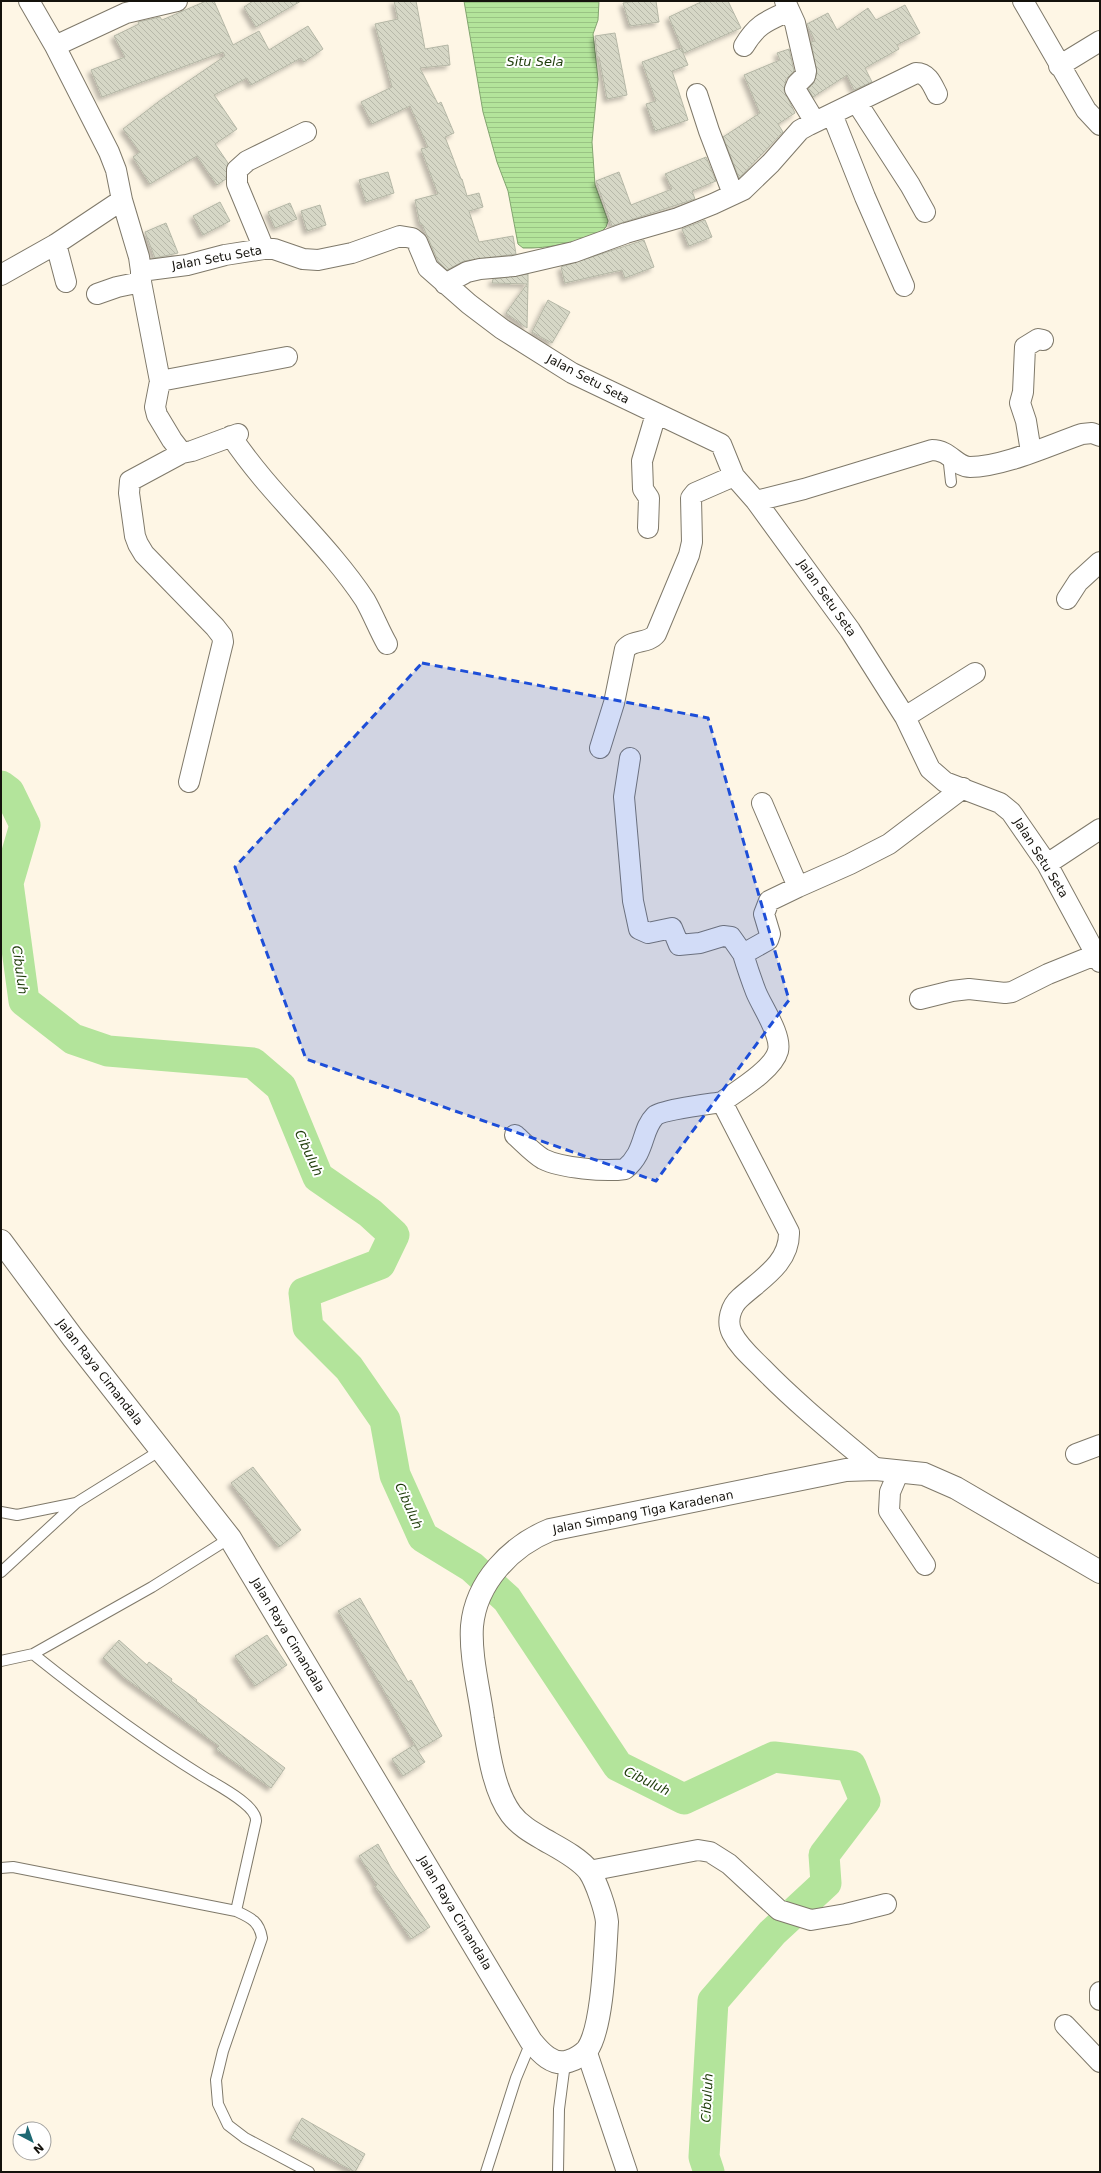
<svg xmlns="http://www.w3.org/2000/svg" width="1101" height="2173" font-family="'DejaVu Sans',sans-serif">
	<defs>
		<pattern id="water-rules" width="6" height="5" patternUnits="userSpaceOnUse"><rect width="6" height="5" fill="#b3e49b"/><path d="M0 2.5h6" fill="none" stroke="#99c384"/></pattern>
		<pattern id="building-back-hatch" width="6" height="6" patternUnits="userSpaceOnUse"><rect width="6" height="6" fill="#d6d7c6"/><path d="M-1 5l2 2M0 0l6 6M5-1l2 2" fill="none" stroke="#b7b8a9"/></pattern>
		<filter id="shadow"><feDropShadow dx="-3.5" dy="3.5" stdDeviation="2" flood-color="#0004"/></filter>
	</defs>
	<rect width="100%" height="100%" fill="#fef6e5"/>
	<path fill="url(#water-rules)" stroke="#83a570" d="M464 1H599L598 20 593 34 598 79 592 142 595 185 608 221 606 227 602 231C583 242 546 249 523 248L518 244 508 191 497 162 483 112Z"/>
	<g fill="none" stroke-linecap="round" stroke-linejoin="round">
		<path stroke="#b3e49b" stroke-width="31" d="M1 786 9 792 25 825 8 883 24 1001 73 1039 108 1051 253 1063 281 1087 318 1177 370 1213 394 1235 380 1264 304 1293 308 1327 349 1368 385 1420 395 1475 423 1537 472 1567 507 1599 618 1766 684 1799 774 1757 851 1766 865 1801 824 1855 826 1883 772 1933 713 2001 704 2157 709 2172"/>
	</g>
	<path fill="url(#building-back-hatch)" stroke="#b5b7a6" filter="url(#shadow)" d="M206 1H214L233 45 259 31 269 50 308 26 323 49 304 62 301 58 251 85 247 78 214 95 237 129 215 144 228 163 226 179 217 185 197 156 150 184 133 157 140 152 123 129 162 99 225 56 223 52 102 97 91 70 125 57 114 36 139 24 138 22 160 17 162 20Z
		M253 1H301L256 27 244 7Z
		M394 1H416L425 49 448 45 450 65 420 68 438 104 441 102 454 133 445 137 461 179H462L467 196 479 193 483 207 469 211 479 242 513 236 516 254 464 261 447 270 438 261 422 224H420L415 200 438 194 421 149 428 147 410 106 372 124 361 102 392 87 375 24 398 19Z
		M636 1H656L659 22 630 26 623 3Z
		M703 1H728L741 28 684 53 669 17Z
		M905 5 920 33 897 45 899 49 865 68 872 82 854 90 847 75 813 97 808 89 813 84 817 73 811 42 815 41 807 24 828 13 837 30 868 8 876 20Z
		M615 33 627 95 607 99 599 57H597L595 36Z
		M681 48 688 65 672 71 688 120 655 131 646 104 656 101 642 62Z
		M789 49 794 71 786 79 784 90 795 113 778 124 783 132 739 178 723 137 760 113 744 75 780 60 777 53Z
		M706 157 716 181 692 191 695 199 612 226 596 181 619 172 631 205 672 189 665 174Z
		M388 172 394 193 366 202 359 180Z
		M220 202 230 221 203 235 193 216Z
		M290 203 297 219 275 228 268 212Z
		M320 205 326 225 307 231 301 211Z
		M705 220 712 237 689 246 682 229Z
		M166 223 178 253 155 258 145 232Z
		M644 240 654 267 625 278 622 270 565 283 561 267Z
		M528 274V282L527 328 506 313 527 284 492 283 493 279Z
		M548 300 570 312 552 343 532 332Z
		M253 1467 301 1530 279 1547 231 1483Z
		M360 1598 408 1682 411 1680 442 1736 418 1750 338 1611Z
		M267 1635 287 1665 255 1686 235 1656Z
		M119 1640 147 1665 149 1662 172 1679 171 1681 197 1700 196 1701 285 1768 271 1788 216 1749 219 1746 125 1678 103 1658Z
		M414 1745 425 1762 403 1776 392 1759Z
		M378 1844 391 1868 430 1927 411 1939 375 1886 377 1885 359 1856Z
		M302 2118 365 2154 355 2172 291 2138Z"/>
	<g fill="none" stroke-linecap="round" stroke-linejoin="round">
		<g stroke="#7f796a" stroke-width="12">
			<path id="lane" d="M948 455 951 482
				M1 1512 17 1515 76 1503
				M1 1572 76 1503 161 1450
				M33 1654C88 1698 144 1740 204 1777 217 1785 257 1805 256 1821L236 1911
				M1 1661 33 1654 152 1587 230 1538
				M1 1868 13 1867 236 1911C251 1918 259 1921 262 1938L223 2051 216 2080 218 2104 228 2125 245 2138 309 2172
				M486 2172 516 2078 531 2042
				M558 2172 559 2109 565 2063"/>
		</g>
		<g stroke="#7f796a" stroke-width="22">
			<path id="street" d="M29 1 55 46 109 152 116 170 122 200 139 257 141 271 187 265 225 255 264 249H274L303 259 318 260 352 253 400 236 412 238 417 242 428 268 469 304 502 329 572 373 721 444 734 476 756 501 850 630 905 717 930 769 945 782 1000 803 1011 812 1047 864 1100 962
				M785 1 795 23 806 71 805 76 797 84 795 89 815 122
				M1023 1 1086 110 1100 125
				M55 46 126 13 177 1
				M744 46C757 24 767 21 789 11
				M1059 66 1100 41
				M697 94 709 131 733 194
				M857 103 910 185 925 212
				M832 114 865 197 904 286
				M56 244 66 282
				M264 249 237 184V170L247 161 306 132
				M141 271V282L160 381 155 407 157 415 172 440 182 453 130 481 129 493 135 536 138 544 144 554 215 627 222 636 223 642 189 782
				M1 275 56 244 122 200
				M445 284 467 272 480 269 514 266 574 252 626 233 678 218 713 204 743 190 771 163 800 130 809 125 916 73C928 73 932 84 937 94
				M97 294 117 287 141 282
				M160 381 287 357
				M231 436C270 495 326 541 365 600 373 614 379 630 387 644
				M1031 452 1026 421 1020 403 1023 392 1025 347 1038 339 1043 340
				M182 453 192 451 238 434
				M756 501 804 489 932 450C950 450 956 467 970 467 1003 467 1050 445 1082 434L1092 433 1100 436
				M648 528 649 498 643 489 642 461 656 414
				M1067 599 1078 582 1100 562
				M905 717 975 673
				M600 748 614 703 625 649C633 639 648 644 656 634L689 555 692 542 691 498 695 493 734 476
				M630 758 624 797 633 901 639 929 648 933 672 928 679 945 700 943 723 936 731 937 743 954
				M762 803 798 887
				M1047 864 1100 829
				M920 999 952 991 969 989 1005 993 1012 992 1048 974 1100 953
				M515 1135C524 1143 533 1153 543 1159 561 1168 605 1172 625 1169 646 1152 641 1130 655 1116 662 1110 710 1104 722 1102
				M1076 1454 1100 1445
				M876 1469C837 1436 797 1404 762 1368 751 1357 739 1347 732 1333 726 1321 731 1306 740 1298 761 1279 790 1263 789 1232L722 1102C737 1091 773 1070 778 1051 782 1035 762 1007 756 992 751 979 747 967 743 954L768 940 770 934 764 914 769 901 798 887 850 864 889 844 963 788
				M899 1471 890 1492 889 1511 925 1565
				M589 1871 698 1850 710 1852 729 1864 779 1910 811 1920 846 1914 886 1904
				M1100 1992V2000
				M1065 2025 1100 2062
				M586 2050 627 2172"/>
		</g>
		<g stroke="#7f796a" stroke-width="24">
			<path id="secondary" d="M1 1241 73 1338 230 1538 531 2041C540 2052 553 2067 569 2061 576 2059 582 2055 587 2050 603 2028 605 1952 607 1922 606 1910 596 1881 589 1871 579 1858 559 1848 545 1840 533 1833 520 1826 511 1814 493 1790 488 1748 483 1719 479 1689 470 1656 472 1626 476 1582 511 1546 550 1530L846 1470 876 1469 924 1474 956 1488 1100 1572"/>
		</g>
		<use href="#lane" stroke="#fff" stroke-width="10"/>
		<use href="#street" stroke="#fff" stroke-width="20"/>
		<use href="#secondary" stroke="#fff" stroke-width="22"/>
	</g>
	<path fill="#1d4ed8" fill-opacity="0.2" stroke="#1d4ed8" stroke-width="3" stroke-dasharray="8 5" stroke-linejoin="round" d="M422 663 708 718 789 1000 656 1181 306 1059 235 867Z"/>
	<g text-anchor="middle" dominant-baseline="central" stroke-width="4" stroke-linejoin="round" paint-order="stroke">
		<g font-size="12" fill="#14120c" stroke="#fff">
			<text transform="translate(217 258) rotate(-10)">Jalan Setu Seta</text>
			<text transform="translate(588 379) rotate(28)">Jalan Setu Seta</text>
			<text transform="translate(827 598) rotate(55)">Jalan Setu Seta</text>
			<text transform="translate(1041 858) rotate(58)">Jalan Setu Seta</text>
			<text transform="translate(100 1372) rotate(52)">Jalan Raya Cimandala</text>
			<text transform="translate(643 1512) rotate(-11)">Jalan Simpang Tiga Karadenan</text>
			<text transform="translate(288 1635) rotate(59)">Jalan Raya Cimandala</text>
			<text transform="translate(455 1913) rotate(59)">Jalan Raya Cimandala</text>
		</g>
		<g font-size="13" font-style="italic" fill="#1d3b08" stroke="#fff">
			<text x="535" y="61">Situ Sela</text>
			<text transform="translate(20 970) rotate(82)">Cibuluh</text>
			<text transform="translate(309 1153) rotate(65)">Cibuluh</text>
			<text transform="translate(409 1506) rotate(66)">Cibuluh</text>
			<text transform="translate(647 1781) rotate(26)">Cibuluh</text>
			<text transform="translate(707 2098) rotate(-87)">Cibuluh</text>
		</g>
	</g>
	<rect width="1101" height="2173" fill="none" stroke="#14120c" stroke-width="4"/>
	<g transform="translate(32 2141) rotate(139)"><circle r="19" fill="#ffffff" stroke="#a1a09e"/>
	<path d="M0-3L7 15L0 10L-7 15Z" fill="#1d6872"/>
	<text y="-6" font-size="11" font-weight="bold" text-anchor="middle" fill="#14120c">N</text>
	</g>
</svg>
